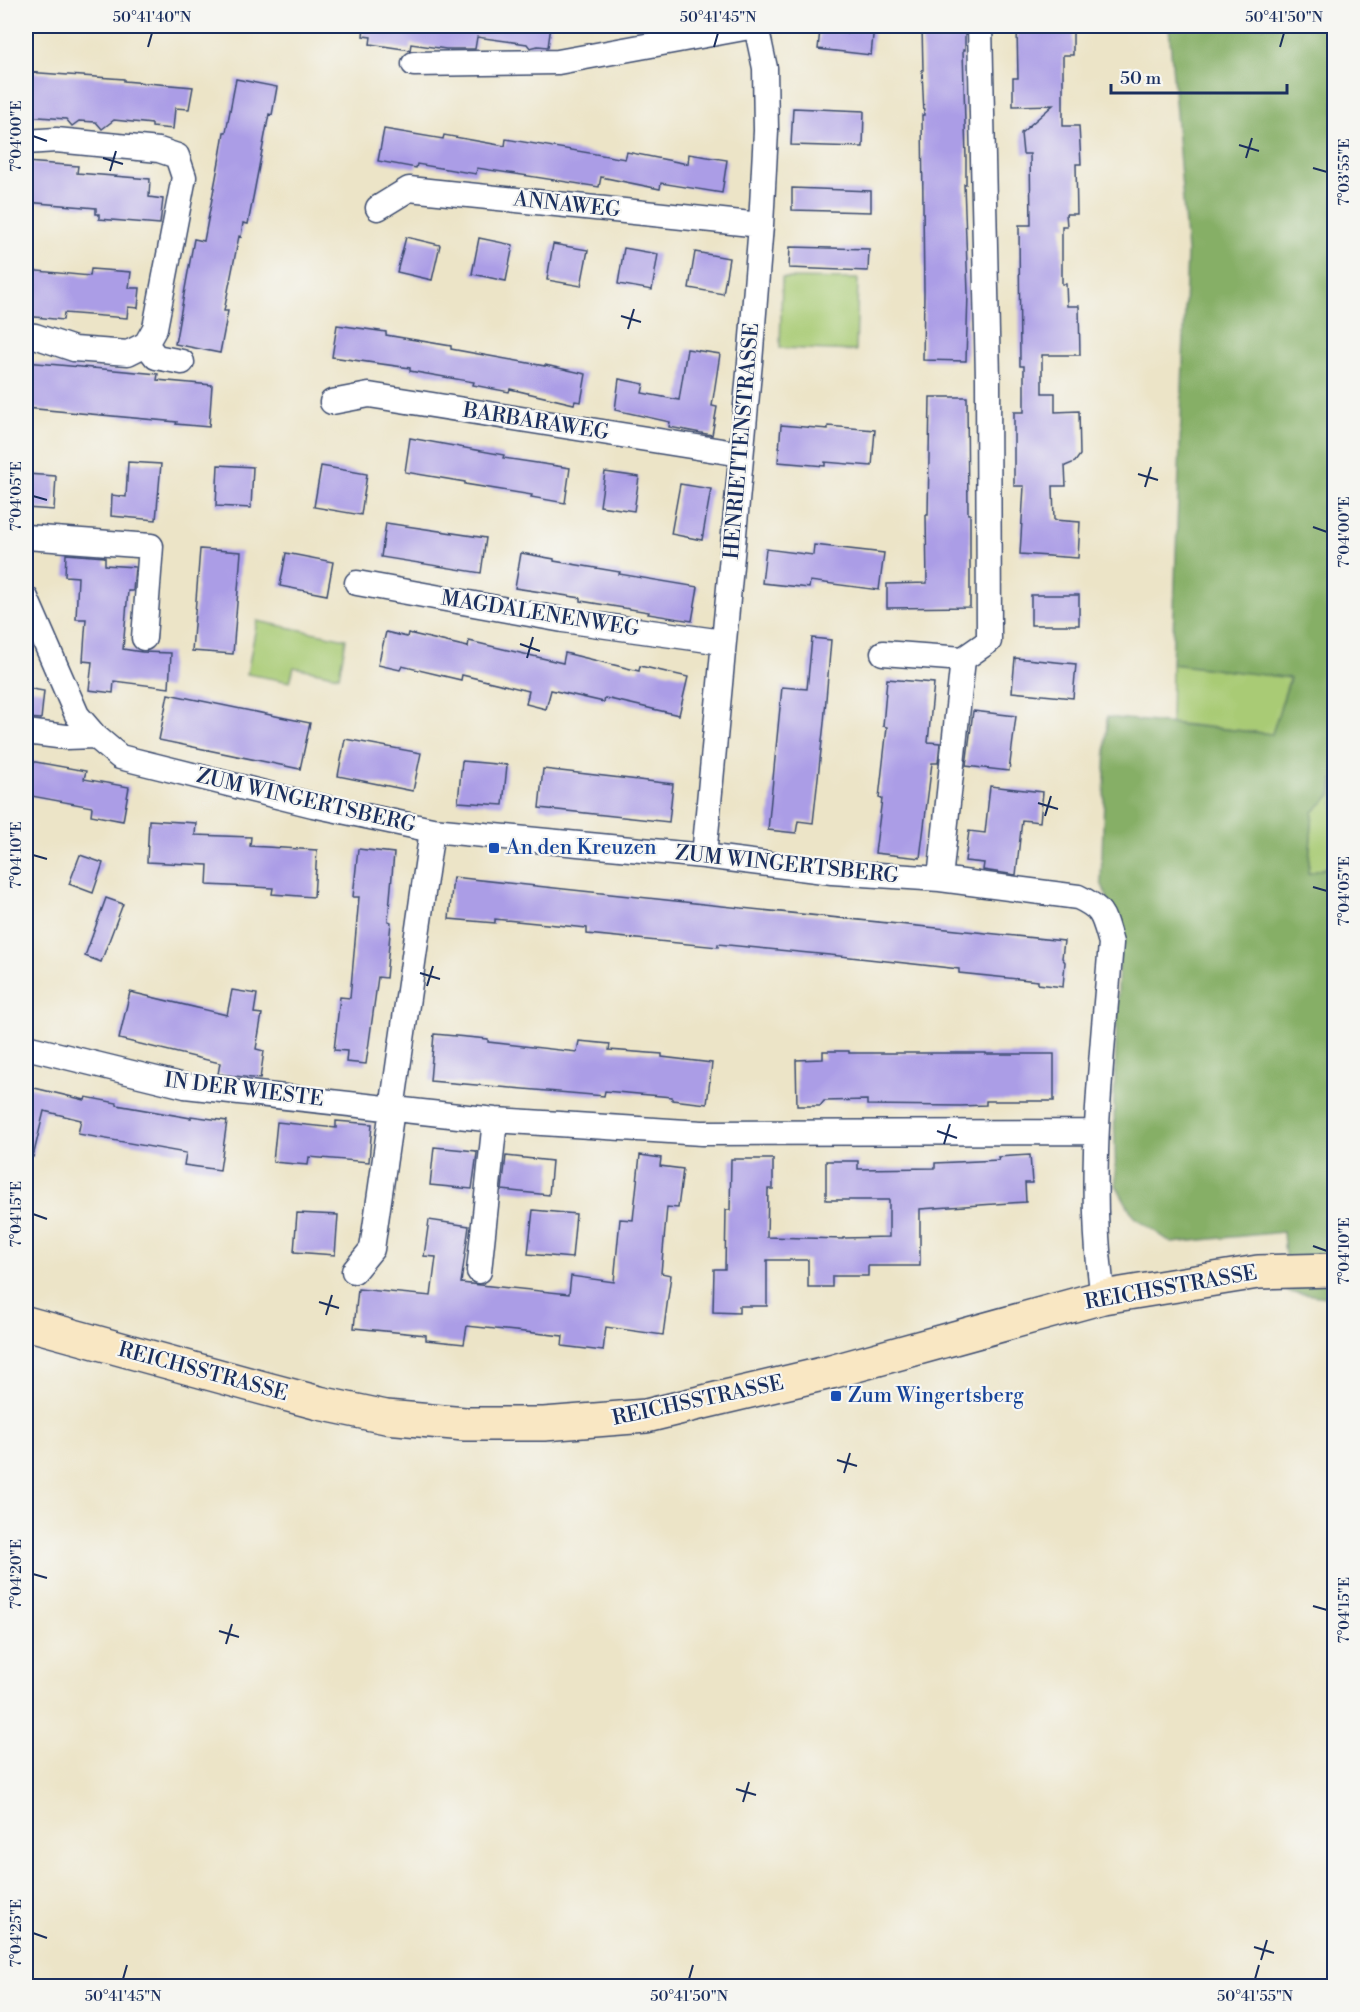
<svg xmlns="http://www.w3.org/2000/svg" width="1360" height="2012" font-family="'Libre Bodoni',serif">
	<rect width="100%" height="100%" fill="#f6f6f2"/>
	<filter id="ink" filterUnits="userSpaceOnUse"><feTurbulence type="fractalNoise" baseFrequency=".0167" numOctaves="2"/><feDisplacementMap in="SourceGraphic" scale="12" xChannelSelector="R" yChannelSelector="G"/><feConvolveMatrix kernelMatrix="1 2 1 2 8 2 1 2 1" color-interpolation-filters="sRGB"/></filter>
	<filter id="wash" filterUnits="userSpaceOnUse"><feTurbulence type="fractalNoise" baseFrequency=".008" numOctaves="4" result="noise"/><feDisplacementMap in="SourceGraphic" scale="24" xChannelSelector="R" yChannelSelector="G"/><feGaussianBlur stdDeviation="1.35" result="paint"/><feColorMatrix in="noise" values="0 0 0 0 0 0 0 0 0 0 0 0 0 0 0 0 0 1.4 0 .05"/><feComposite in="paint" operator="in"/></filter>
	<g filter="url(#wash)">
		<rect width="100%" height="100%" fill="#ece4c7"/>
		<path fill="#a9cb74" stroke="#627d69" stroke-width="1.5" d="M782 278 858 279 856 351 780 348Z
			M257 621 346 639 339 676 294 667 290 682 247 674Z
			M1172 664 1290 677 1272 734 1171 723Z
			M1334 773V865L1308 874 1313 812 1331 795Z"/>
		<path fill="#86af66" stroke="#506f62" stroke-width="1.5" d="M1169 26H1334V773L1331 795 1313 812 1308 874 1334 865V1298L1288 1292 1283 1232 1172 1243 1134 1217 1116 1185 1114 1105 1120 930 1101 882 1107 717 1272 734 1290 678 1172 664 1187 252Z"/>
		<g id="blocks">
			<path fill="#ab9de6" d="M364 26H551L548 47 538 46 530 48 527 44 477 37 475 49H446L411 44 410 50 370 44 371 37 363 36Z
				M847 26H874L871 55 818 49 820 30 846 33Z
				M965 26V50H963L966 159V184H964L968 293 966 361 923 360 924 293 922 115H924L922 70H923L922 27Z
				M1073 27V55H1063V126H1079L1081 164H1076L1077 214H1066L1067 226H1062V284H1066L1067 306H1079L1080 355H1042V393H1055V412L1079 411 1080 455 1075 462 1065 466 1066 486H1053L1054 520 1080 522 1078 558 1020 554 1024 486H1014V412H1024V366H1020L1019 225H1031L1030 154H1023L1021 133 1053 105 1013 106V78H1018L1017 29Z
				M26 72 124 79V81L193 87 189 109 175 108 173 129 152 127V124L114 120 102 129 96 122 79 121 72 126 66 119 26 116Z
				M236 79 277 87 272 115 269 114 248 224 243 223 241 237 239 236 224 311H228L220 353 175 344 194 239 204 241 221 151 224 132H226Z
				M793 108 864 111 863 147 791 145Z
				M384 129 443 139 444 135 505 146 506 139 625 159 627 152 688 164 689 154 727 160 722 193 661 183 660 189 601 177 599 187 477 168 476 174 417 164 416 168 378 161Z
				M26 162 78 166 77 173 150 179 149 197 163 199 160 224 99 219V214H96V208L26 202Z
				M792 188 871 191V212L792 210Z
				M406 237 440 245 432 280 397 272Z
				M479 238 513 245 506 281 472 274Z
				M553 244 588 250 581 286 547 280Z
				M790 247 869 249 868 271 789 268Z
				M624 248 658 254 652 290 618 284Z
				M695 252 729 258 723 294 689 288Z
				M91 269 131 272 129 288H140L138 308 128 307 127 318 64 313 63 320 26 316 27 270 90 276Z
				M337 325 386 332V335L451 346V349L545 366V365L586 374 581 402 575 401 574 404 510 389 509 392 473 385 474 382 410 371V368L332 357Z
				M687 349 720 354 712 406 717 407 712 435 669 427 670 422 615 410 619 379 644 384 642 393 679 400Z
				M26 362 158 374 157 380 212 385 209 427 176 424 177 422 26 408Z
				M930 397H967L968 514H970V607L887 608V584L927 583 926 515H928Z
				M781 425 828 429V426L875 430 872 466 825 462V466L778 462Z
				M410 438 504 455 503 458 570 468 565 503 531 497 532 495 465 484V482L405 472Z
				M128 462 161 464 156 520 111 516 112 495 126 497Z
				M218 465 253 467 251 508 216 506Z
				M321 466 367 474 361 515 314 507Z
				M605 472 639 477 634 511 600 506Z
				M26 474 56 476 54 510 26 508Z
				M680 484 711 489 702 540 671 534Z
				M386 523 486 538 481 573 381 557Z
				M814 545 884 553 879 590 810 581 809 588 762 583 766 549 813 555Z
				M200 549 241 552 233 654 192 651Z
				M286 553 333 562 327 595 280 586Z
				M521 553 554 559V561L620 572 619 574 698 587 692 621 648 614 649 612 581 601V598L515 588Z
				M66 554 105 557V565L135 567 133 591H128L123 649 142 652 171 653 169 688 114 681 113 693 89 690 92 662 83 661 86 619H76L78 577 65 576Z
				M1031 595H1079V625H1031Z
				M386 632 407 637 408 633 468 647 469 641 563 663 565 653 639 671 640 666 688 677 679 715 605 698 604 702 551 690 546 709 526 704 529 691 462 675 461 680 402 666 400 670 378 665Z
				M812 638 831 640 824 723 813 823 798 821 796 833 768 830 782 687 807 689Z
				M1015 658 1076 664 1073 698 1012 692Z
				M887 679 934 683 928 742 940 743 938 763H932L920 858 875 853 882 799 879 798 887 727 883 726Z
				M26 688 44 691 41 719 26 718Z
				M168 694 310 723 300 769 159 740Z
				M973 711 1016 716 1009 771 966 766Z
				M345 739 421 753 413 791 338 776Z
				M30 761 86 771 84 779 129 787 123 821 91 815 92 807 26 795Z
				M462 761 507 765 503 805 458 802Z
				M543 769 673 784 669 822 539 808Z
				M990 786 1043 792 1040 822 1022 820 1016 875 983 870 984 863 965 861 969 831 985 833Z
				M149 820 196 823 195 835 251 837 250 846 317 850 314 897 272 894 273 888 207 885 208 865 147 862Z
				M358 849 394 853 388 921 391 922 386 978 378 977 366 1064 346 1062 347 1051 334 1050 340 997 350 998 359 897H353Z
				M80 855 103 863 93 893 69 884Z
				M453 877 722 906 1064 941 1062 958 1065 962 1063 987 1038 984V981L959 973V969L850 957 718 944V947L587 934V928L495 919V923L449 919Z
				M106 898 123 904 101 962 85 956Z
				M232 990 257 994 254 1013 262 1014 256 1049 264 1051 260 1079 218 1074 220 1063 119 1039 130 992 227 1015Z
				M434 1034 488 1039V1042L577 1052 579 1041 610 1044 609 1050 662 1054V1057L712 1063 707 1104 672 1100V1097L605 1091 604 1096 430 1081Z
				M823 1051H849V1053H986V1054H1054V1101H986V1105L960 1106 867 1105V1100L824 1101 820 1106H797L796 1060 823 1059Z
				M26 1086 85 1100 86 1097 117 1103V1105L191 1118V1116L227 1121 220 1170 184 1165 186 1153 78 1134 81 1120 44 1111 33 1157 26 1156Z
				M336 1121 372 1124 369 1162 309 1157 308 1165 273 1162 277 1122 336 1128Z
				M434 1147 476 1151 477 1153 472 1189 430 1185Z
				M640 1155 661 1158 660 1166 683 1169 678 1208 667 1207 661 1273 671 1275 663 1335 606 1327 603 1351 562 1346 563 1336 467 1326 464 1344 426 1340V1335L354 1328 358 1289 431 1296 436 1257 424 1256 429 1220 469 1226 461 1283 569 1294 571 1276 614 1282 620 1219 633 1220Z
				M1030 1155 1032 1183H1025L1026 1202 920 1209V1266H868V1276H832V1287H808V1260H767V1306H739V1313L713 1312 714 1269H725L726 1210H730L731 1159H773V1189H768L767 1237 843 1239V1238L889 1237V1200H826V1161H858V1169L935 1168V1163L999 1160 998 1157Z
				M506 1156 552 1161 549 1195 502 1190Z
				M533 1210 576 1214 572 1258 528 1254Z
				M297 1213 338 1215 335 1255 294 1252Z"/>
		</g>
	</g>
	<g filter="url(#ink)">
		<use href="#blocks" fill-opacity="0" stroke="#3a4a6e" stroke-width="1.5"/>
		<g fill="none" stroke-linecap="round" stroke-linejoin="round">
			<g stroke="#3a4a6e" stroke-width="27">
				<path id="street" d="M414 64 558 62 755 26
					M26 142 56 140 159 150 177 156 184 177 155 328 146 344
					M378 208 409 189 761 225
					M26 335 35 336 74 349 128 353 146 344 156 357 182 362
					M332 402 369 395 741 454
					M26 537 151 546 144 638
					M357 583 563 620 723 642
					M26 598 77 715 95 736 120 757 313 805 432 830 704 856 832 872 940 879 1078 897C1104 909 1103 916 1111 943 1102 1059 1086 1181 1103 1297
					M883 653 963 659
					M26 732 66 737 95 736
					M704 856 750 362 761 225 766 131 765 68 756 26
					M940 879 963 659 989 641 988 378 980 26
					M26 1047 185 1086 495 1120 702 1133 1096 1132
					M354 1271 372 1249 432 830
					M479 1271 495 1120"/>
			</g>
			<g stroke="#3a4a6e" stroke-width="36">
				<path id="secondary" d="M26 1323 259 1387 319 1403 386 1417 465 1424H544L646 1416 695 1404 831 1372 1103 1297 1258 1272 1334 1270"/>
			</g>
			<use href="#street" stroke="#fff" stroke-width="24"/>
			<use href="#secondary" stroke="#f9e7c3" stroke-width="33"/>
		</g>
	</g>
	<path fill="none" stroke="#1b2f5e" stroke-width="2" d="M148 47 152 33M714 47 718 33M1280 47 1284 33M33 136 47 141M1239 145 1259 151M103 158 123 164M1246 158 1252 138M1313 168 1327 172M110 171 116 151M621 316 641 322M628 329 634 309M1138 474 1158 480M1145 487 1151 467M33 496 47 500M1313 527 1327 532M520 644 540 651M527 658 533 637M1038 803 1058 809M1045 816 1051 796M33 855 47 859M1313 887 1327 891M420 973 440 979M427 986 433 966M937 1131 957 1138M944 1144 950 1124M33 1214 47 1219M1313 1246 1327 1251M319 1302 339 1308M326 1315 332 1295M837 1460 857 1466M844 1473 850 1453M33 1574 47 1578M1313 1606 1327 1610M219 1631 239 1637M226 1644 232 1624M736 1789 756 1795M743 1802 749 1782M33 1933 47 1938M1254 1947 1274 1953M1261 1960 1267 1940M123 1979 127 1965M689 1979 693 1965M1255 1979 1259 1965"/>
	<g fill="#1a4fb4" stroke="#f6f6f2" stroke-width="2">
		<rect x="488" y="842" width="12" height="12" rx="3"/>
		<rect x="830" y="1390" width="12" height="12" rx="3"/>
	</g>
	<g text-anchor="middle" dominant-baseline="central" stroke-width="4.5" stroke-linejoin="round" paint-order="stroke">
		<g font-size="21" fill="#1b2f5e" stroke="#f6f6f2">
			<text transform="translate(567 205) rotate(6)">ANNAWEG</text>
			<text transform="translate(536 422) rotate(9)">BARBARAWEG</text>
			<text transform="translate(742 441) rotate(-85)">HENRIETTENSTRASSE</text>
			<text transform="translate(540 614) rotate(9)">MAGDALENENWEG</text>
			<text transform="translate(306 801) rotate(13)">ZUM WINGERTSBERG</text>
			<text transform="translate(787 865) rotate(6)">ZUM WINGERTSBERG</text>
			<text transform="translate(244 1090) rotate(7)">IN DER WIESTE</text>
			<text transform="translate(1171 1288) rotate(-10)">REICHSSTRASSE</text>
			<text transform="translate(203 1372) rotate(15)">REICHSSTRASSE</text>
			<text transform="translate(698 1401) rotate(-12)">REICHSSTRASSE</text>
		</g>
		<g font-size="21" fill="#164399" stroke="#f6f6f2" text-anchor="start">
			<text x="506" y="848">An den Kreuzen</text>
			<text x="848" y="1396">Zum Wingertsberg</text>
		</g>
	</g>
	<rect width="1360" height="2012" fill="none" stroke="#f6f6f2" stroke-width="66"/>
	<path d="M1111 84v9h176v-9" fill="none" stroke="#1b2f5e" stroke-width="3"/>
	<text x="1120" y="84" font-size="18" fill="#1b2f5e" stroke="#f6f6f2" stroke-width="4.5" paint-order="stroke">50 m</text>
	<rect x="33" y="33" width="1294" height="1946" fill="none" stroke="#1b2f5e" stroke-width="2"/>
	<g font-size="15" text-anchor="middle" fill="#1b2f5e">
		<text x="152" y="22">50°41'40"N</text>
		<text x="718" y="22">50°41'45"N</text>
		<text x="1284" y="22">50°41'50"N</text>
		<text transform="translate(16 136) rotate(-90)" y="5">7°04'00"E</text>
		<text transform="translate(1344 172) rotate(-90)" y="5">7°03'55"E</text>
		<text transform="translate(16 496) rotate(-90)" y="5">7°04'05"E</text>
		<text transform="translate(1344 532) rotate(-90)" y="5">7°04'00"E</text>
		<text transform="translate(16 855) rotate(-90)" y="5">7°04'10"E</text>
		<text transform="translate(1344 891) rotate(-90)" y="5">7°04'05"E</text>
		<text transform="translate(16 1214) rotate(-90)" y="5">7°04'15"E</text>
		<text transform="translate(1344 1251) rotate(-90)" y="5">7°04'10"E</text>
		<text transform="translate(16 1574) rotate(-90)" y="5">7°04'20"E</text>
		<text transform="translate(1344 1610) rotate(-90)" y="5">7°04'15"E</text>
		<text transform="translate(16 1933) rotate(-90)" y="5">7°04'25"E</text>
		<text x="123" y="2001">50°41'45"N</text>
		<text x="689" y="2001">50°41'50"N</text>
		<text x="1255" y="2001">50°41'55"N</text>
	</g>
</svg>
